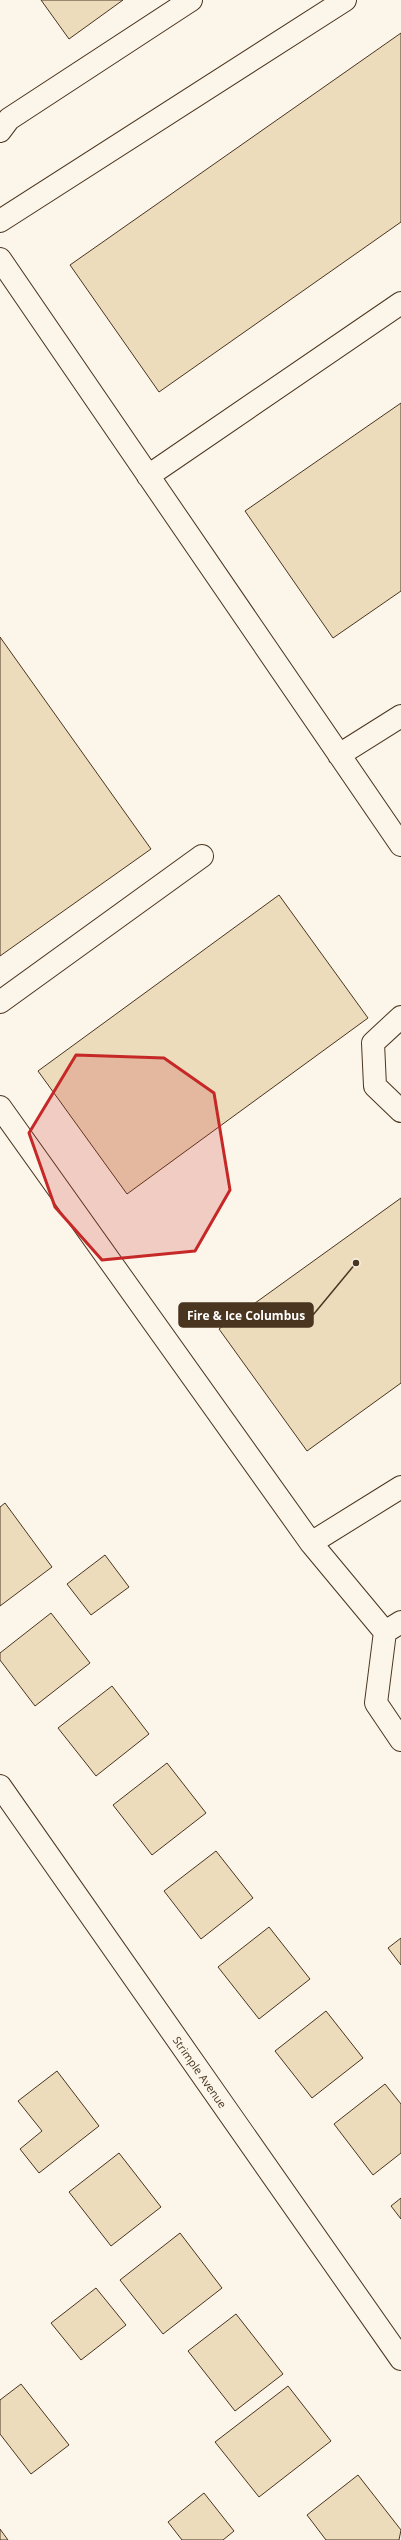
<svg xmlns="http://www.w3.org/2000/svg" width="401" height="2540" font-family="'Open Sans',sans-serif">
	<rect width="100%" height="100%" fill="#fbf6e9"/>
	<path fill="#ecdcbc" stroke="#4a3520" d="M41 0H123L69 39Z
		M401 33V222L159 392 70 265Z
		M401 403V591L333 638 245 511Z
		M0 637 151 849 0 956Z
		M279 895 368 1018 127 1194 38 1071Z
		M401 1198V1383L307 1451 219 1329Z
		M5 1503 52 1567 0 1606V1507Z
		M105 1555 129 1587 91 1615 67 1584Z
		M51 1613 90 1663 35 1706 0 1660V1653Z
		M112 1686 149 1734 96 1776 58 1728Z
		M167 1763 206 1813 152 1855 113 1805Z
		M216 1851 253 1898 201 1939 164 1891Z
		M269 1927 310 1979 259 2019 218 1967Z
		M401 1938V1965L388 1948Z
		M326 2011 363 2058 312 2098 275 2051Z
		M57 2071 99 2126 39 2173 20 2149 42 2131 18 2101Z
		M385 2084 401 2104V2153L373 2175 334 2124Z
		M119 2153 161 2207 111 2246 69 2192Z
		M401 2198V2219L391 2206Z
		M180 2233 222 2288 163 2334 120 2280Z
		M96 2288 126 2325 81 2360 51 2323Z
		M236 2314 283 2374 235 2411 188 2351Z
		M21 2384 69 2445 31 2474 0 2434V2400Z
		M288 2386 331 2441 259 2497 215 2442Z
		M358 2475 401 2530 399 2540H326L307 2515Z
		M204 2493 234 2531 223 2540H182L168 2522Z
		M0 2529 8 2540H0Z"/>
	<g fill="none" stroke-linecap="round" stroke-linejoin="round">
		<g stroke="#4a3520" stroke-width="24">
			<path id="minor" d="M0 131 9 119 191 0
				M0 221 345 0
				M0 259 401 845
				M148 476 401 303
				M339 755 401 716
				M0 1002 202 856
				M401 1017 373 1043 375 1086 401 1111
				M0 1107 311 1543
				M401 1487 311 1543 385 1632 401 1622
				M385 1632 376 1703 401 1740
				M0 1786 401 2359"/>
		</g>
		<use href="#minor" stroke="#fbf6e9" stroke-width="22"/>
	</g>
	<path fill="#c62828" fill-opacity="0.2" stroke="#c62828" stroke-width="3" stroke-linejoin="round" d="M76 1055 164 1058 214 1093 230 1190 195 1251 102 1260 55 1207 29 1133Z"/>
	<g text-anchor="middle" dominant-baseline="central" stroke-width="3" stroke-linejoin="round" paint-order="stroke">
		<g font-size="11" fill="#4a3520" stroke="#fbf6e9">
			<text transform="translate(200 2072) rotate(55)">Strimple Avenue</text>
		</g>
	</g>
	<path fill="none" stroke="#4a3520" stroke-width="1.5" d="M356 1263L313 1315"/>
	<circle fill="#4a3520" stroke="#fbf6e9" stroke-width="1.5" cx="356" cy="1263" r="4"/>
	<rect fill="#4a3520" stroke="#4a3520" stroke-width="1.5" x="179" y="1303" width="134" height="24" rx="4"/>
	<g font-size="12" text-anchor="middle" font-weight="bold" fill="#fff">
		<text x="246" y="1320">Fire &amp; Ice Columbus</text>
	</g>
</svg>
